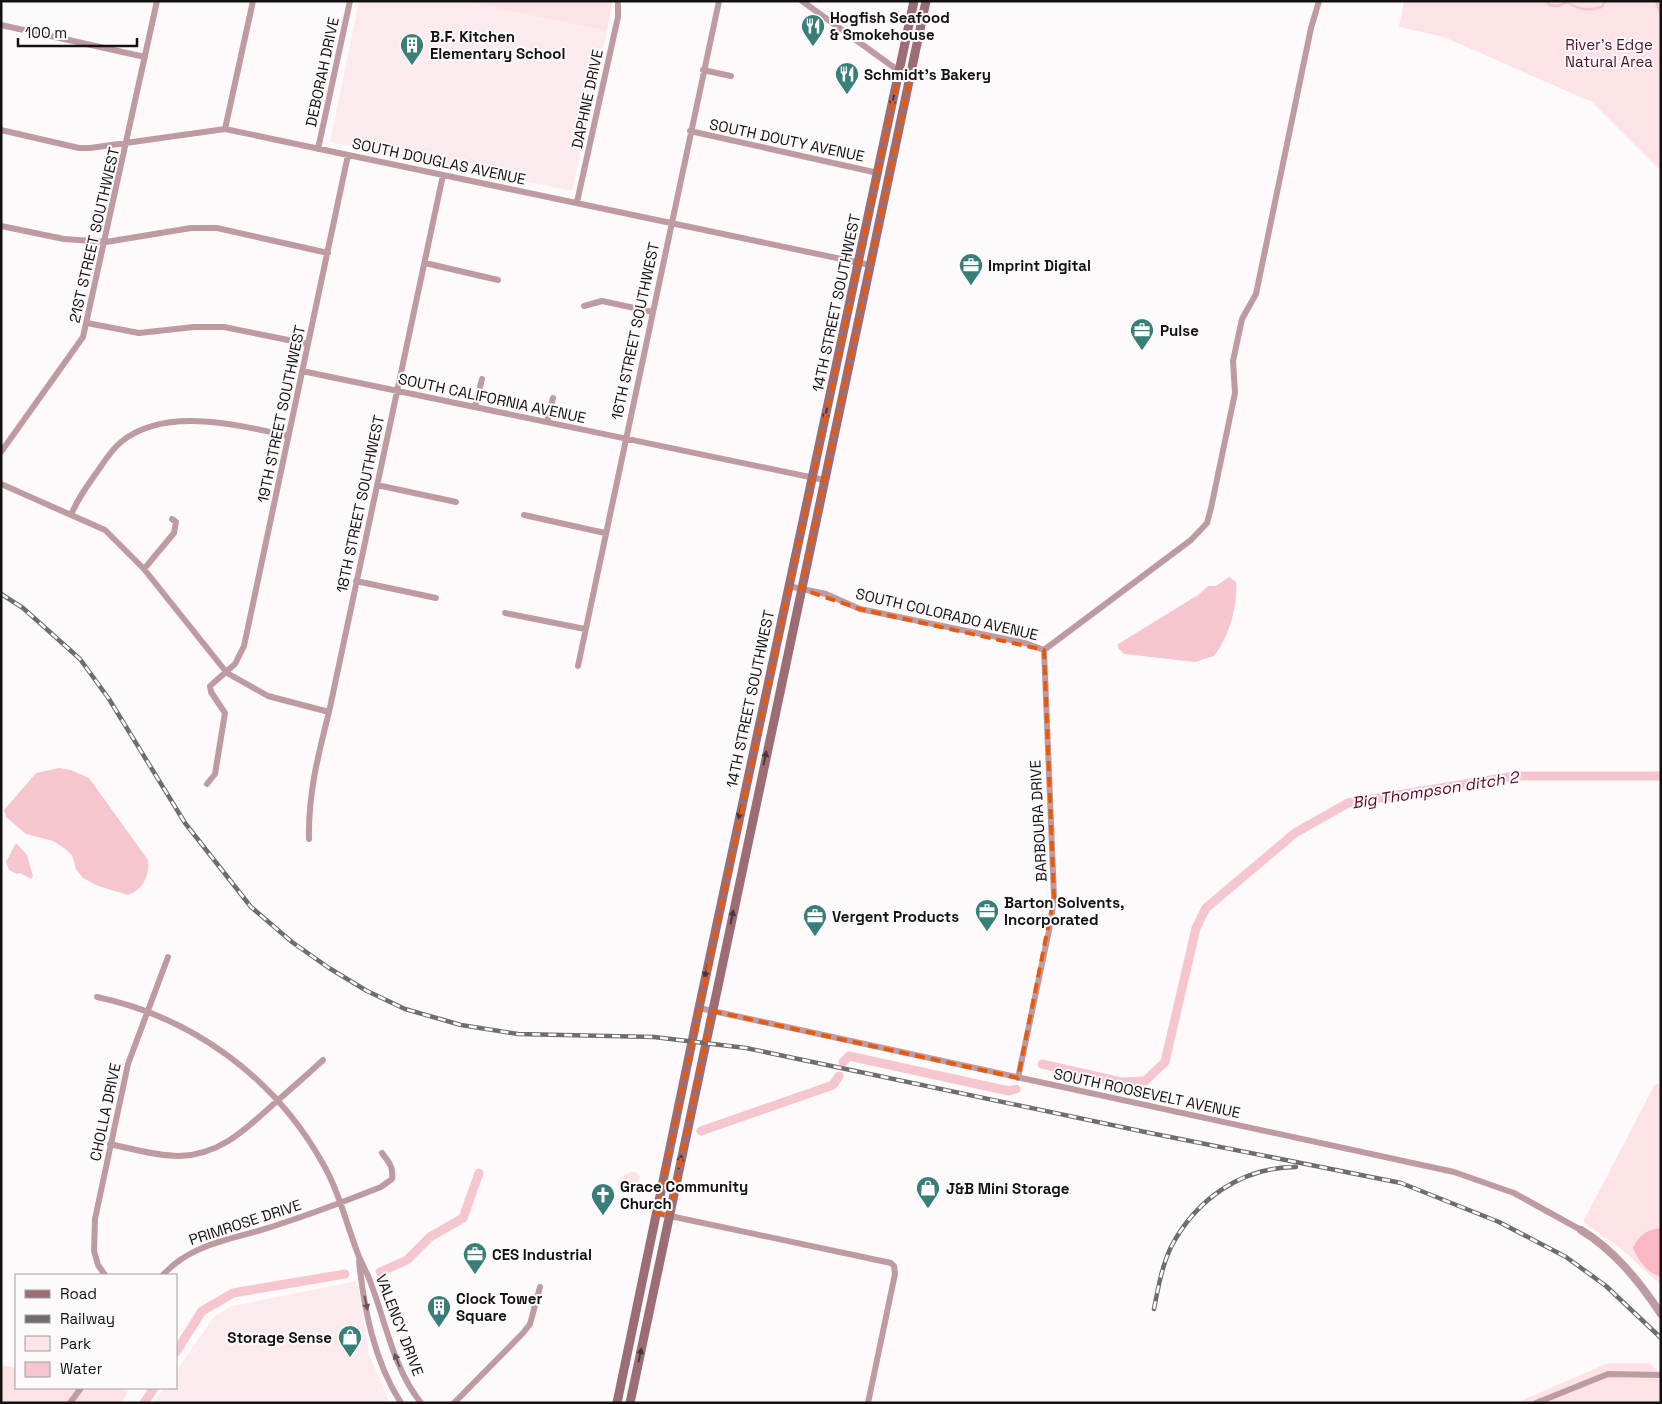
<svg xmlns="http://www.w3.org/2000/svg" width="1662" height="1404" font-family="'Space Grotesk',sans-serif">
	<rect width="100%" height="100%" fill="#fefafb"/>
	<path fill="#fbebed" d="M359 1H460L607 31 572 191 330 142Z
		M357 1281 369 1355 390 1403H153L164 1388H176V1371L214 1317 232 1306Z"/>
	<path fill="#fde2e6" d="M460 1H612V3L607 31Z
		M1404 1H1661V171L1592 102 1444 37 1399 27Z
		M1661 1083V1285L1619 1247 1583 1222 1655 1084Z
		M631 1172H636L640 1176 637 1191 618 1187 617 1184 622 1176Z
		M1608 1363H1650L1661 1375V1403H1516Z
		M1 1365 16 1368V1388H114L128 1391 122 1403H1Z"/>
	<path fill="#f8b9c5" d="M1661 1228V1277C1647 1273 1639 1261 1633 1248 1639 1235 1646 1230 1661 1228Z"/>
	<path fill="#f6c6ce" d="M1229 577 1236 582C1238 606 1229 637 1214 656L1195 662 1124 654 1118 648V644L1123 641 1198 595 1208 586H1216Z
		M59 768 71 770 89 778 148 860C150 875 143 890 128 895L98 886 83 878 76 869 72 855 64 848 53 841 26 834 6 817 4 810 36 773Z
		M16 843 27 855 33 876 31 879 20 873 17 874 9 870 6 862Z"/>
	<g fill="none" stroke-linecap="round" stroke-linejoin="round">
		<path stroke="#f6c6ce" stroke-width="2.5" d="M1547 1 1549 5 1558 6 1567 2C1578 10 1589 11 1602 7L1605 1
			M1656 1 1661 15"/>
		<path stroke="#f6c6ce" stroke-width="9" d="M843 1062 849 1056 1009 1091 1016 1089
			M1042 1064 1121 1082 1145 1081 1165 1062 1196 928 1206 908 1295 833 1348 803 1515 776H1661
			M701 1131 833 1085 839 1076
			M380 1272 407 1260 430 1237 463 1218 479 1173
			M176 1352 202 1311 233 1293 345 1274
			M144 1403 154 1388"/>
		<path stroke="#be9ba1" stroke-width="6" d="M802 1 910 79
			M1 25 145 57
			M703 70 731 76
			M225 129 253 1
			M1 130 79 148H90L225 129 870 265
			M690 131 878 173
			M318 149 350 1
			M577 202 618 17V1
			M1 226 64 239 106 242 191 228H217L328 253
			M425 263 498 280
			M584 306 602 301 653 312
			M87 323 139 333 194 327H224L308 344
			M302 371 824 480
			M475 407 482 379
			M547 422 553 398
			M1 452 83 337 157 1
			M1 484 105 530 144 569 227 673 268 696 329 712
			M377 485 456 502
			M71 515C78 498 87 486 97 472 104 462 111 450 121 442 165 406 239 425 288 436
			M524 515 605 533
			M144 569 174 533 176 522 172 519
			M356 581 436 598
			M788 586 826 594 860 609 1025 643 1044 650
			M505 613 585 629
			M1044 650 1191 540 1207 523 1211 508 1235 393 1233 361 1242 319 1256 294 1311 28 1319 1
			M578 666 719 1
			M207 784 215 774 225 713 211 692 210 686 235 664 244 646 348 155
			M309 839C308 795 318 755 329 712L443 175
			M97 997C192 1017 274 1077 322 1162 339 1191 346 1223 358 1254 361 1263 367 1272 370 1281 386 1322 393 1368 421 1403
			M699 1008 1454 1172 1514 1193 1581 1230
			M1018 1078 1051 921 1054 897 1044 650
			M110 1144C133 1149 156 1156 179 1156 221 1155 247 1128 277 1101 292 1088 308 1074 323 1060
			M656 1213 891 1263 894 1266 895 1274 868 1403
			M359 1261C364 1309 374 1361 401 1403
			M105 1275 98 1265 94 1251 95 1219 128 1064 168 957
			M163 1275C193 1241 239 1239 280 1224 314 1213 348 1200 381 1187L392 1179C394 1168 389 1162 382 1153
			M70 1403 81 1388
			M454 1403 523 1333 530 1324 540 1287
			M1536 1403 1608 1374 1661 1375"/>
		<path stroke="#be9ba1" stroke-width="8" d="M1581 1230C1614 1250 1639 1281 1661 1314"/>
		<path stroke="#9d6d76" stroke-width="9" d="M617 1403 699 1008 914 1
			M630 1403 926 1"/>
		<g stroke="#6f6c6d" stroke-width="4.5">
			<path id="rail" d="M1 594 23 608 80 659 109 699 185 823 251 907 292 942 329 968 367 991 405 1009 461 1025 518 1034 654 1037 746 1048 1150 1133 1401 1183 1499 1222 1566 1257 1606 1286 1661 1338
				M1154 1309C1158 1288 1162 1266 1171 1247 1196 1199 1242 1167 1296 1167"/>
		</g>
		<use href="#rail" stroke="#fefafb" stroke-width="2.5" stroke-dasharray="8" stroke-linecap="butt"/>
	</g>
	<defs><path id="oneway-solid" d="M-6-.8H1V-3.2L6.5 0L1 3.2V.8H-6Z" transform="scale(1.25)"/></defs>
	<g fill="#4a3639">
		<use href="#oneway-solid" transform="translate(893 100) rotate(102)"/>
		<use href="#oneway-solid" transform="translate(826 413) rotate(103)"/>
		<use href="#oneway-solid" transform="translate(765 758) rotate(-78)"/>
		<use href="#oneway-solid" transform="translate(740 812) rotate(102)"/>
		<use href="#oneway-solid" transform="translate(732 917) rotate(-78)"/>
		<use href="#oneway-solid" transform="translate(706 971) rotate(102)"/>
		<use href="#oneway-solid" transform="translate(680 1162) rotate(-78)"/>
		<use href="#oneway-solid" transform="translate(640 1355) rotate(-78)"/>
	</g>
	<g fill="#685659">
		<use href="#oneway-solid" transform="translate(366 1303) rotate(78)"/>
		<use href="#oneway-solid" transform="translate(397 1360) rotate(-111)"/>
	</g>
	<path fill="none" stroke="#e8590c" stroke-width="4" stroke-dasharray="10 6" stroke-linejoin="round" d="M899 73 910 79 801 589 860 609 1044 650 1054 897 1018 1078 712 1011 669 1216 656 1213Z"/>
	<defs>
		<g id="restaurant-pin" transform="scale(1.25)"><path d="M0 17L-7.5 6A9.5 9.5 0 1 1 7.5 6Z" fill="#387f79" stroke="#fefafb"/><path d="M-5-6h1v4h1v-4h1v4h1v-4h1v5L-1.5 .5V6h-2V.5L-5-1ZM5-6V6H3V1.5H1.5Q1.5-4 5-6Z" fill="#fff"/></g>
		<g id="building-pin" transform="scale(1.25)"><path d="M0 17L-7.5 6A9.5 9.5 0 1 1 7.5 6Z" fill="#387f79" stroke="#fefafb"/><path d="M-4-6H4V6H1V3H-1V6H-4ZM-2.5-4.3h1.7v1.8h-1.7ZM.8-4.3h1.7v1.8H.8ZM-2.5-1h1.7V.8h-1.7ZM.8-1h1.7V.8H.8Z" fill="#fff"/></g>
		<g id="office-pin" transform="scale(1.25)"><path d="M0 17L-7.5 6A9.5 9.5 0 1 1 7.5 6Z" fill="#387f79" stroke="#fefafb"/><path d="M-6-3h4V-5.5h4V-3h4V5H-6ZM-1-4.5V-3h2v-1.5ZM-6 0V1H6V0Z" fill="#fff"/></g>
		<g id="shop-pin" transform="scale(1.25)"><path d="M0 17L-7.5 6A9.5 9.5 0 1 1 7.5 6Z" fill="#387f79" stroke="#fefafb"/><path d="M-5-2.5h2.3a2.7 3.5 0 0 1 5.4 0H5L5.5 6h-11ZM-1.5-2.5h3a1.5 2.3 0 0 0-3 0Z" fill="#fff"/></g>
		<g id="church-pin" transform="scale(1.25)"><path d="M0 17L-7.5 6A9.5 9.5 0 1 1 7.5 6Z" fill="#387f79" stroke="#fefafb"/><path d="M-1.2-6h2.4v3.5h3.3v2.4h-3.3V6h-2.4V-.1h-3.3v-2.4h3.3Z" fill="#fff"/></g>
	</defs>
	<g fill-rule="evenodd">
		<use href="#restaurant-pin" x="813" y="26"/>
		<use href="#building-pin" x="412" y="45"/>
		<use href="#restaurant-pin" x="847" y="74"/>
		<use href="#office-pin" x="971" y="265"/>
		<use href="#office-pin" x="1142" y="330"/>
		<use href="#office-pin" x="987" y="911"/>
		<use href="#office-pin" x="815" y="916"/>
		<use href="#shop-pin" x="928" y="1188"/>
		<use href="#church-pin" x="603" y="1195"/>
		<use href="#office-pin" x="475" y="1254"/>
		<use href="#building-pin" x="439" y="1307"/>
		<use href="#shop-pin" x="350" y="1337"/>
	</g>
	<g text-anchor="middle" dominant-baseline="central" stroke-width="4" stroke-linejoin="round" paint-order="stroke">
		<g font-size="15" font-weight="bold" fill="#131111" stroke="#fefafb" text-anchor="start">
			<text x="830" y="17">Hogfish Seafood<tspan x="830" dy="17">&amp; Smokehouse</tspan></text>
			<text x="430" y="36">B.F. Kitchen<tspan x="430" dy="17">Elementary School</tspan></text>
			<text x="864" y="74">Schmidt's Bakery</text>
			<text x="988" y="265">Imprint Digital</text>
			<text x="1160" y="330">Pulse</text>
			<text x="1004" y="902">Barton Solvents,<tspan x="1004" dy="17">Incorporated</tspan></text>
			<text x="832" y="916">Vergent Products</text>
			<text x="620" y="1186">Grace Community<tspan x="620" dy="17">Church</tspan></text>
			<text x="946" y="1188">J&amp;B Mini Storage</text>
			<text x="492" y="1254">CES Industrial</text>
			<text x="456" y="1298">Clock Tower<tspan x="456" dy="17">Square</tspan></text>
			<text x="332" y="1337" text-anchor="end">Storage Sense</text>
		</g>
		<g font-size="15" fill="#4f0d22" stroke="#fefafb">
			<text x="1609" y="44">River's Edge<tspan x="1609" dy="17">Natural Area</tspan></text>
		</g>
		<g font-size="15" fill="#131111" stroke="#fefafb">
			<text transform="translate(322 72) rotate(-78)">DEBORAH DRIVE</text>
			<text transform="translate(587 99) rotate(-78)">DAPHNE DRIVE</text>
			<text transform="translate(787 140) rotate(12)">SOUTH DOUTY AVENUE</text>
			<text transform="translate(439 161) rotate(12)">SOUTH DOUGLAS AVENUE</text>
			<text transform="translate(94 235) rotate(-77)">21ST STREET SOUTHWEST</text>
			<text transform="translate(836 303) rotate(-78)">14TH STREET SOUTHWEST</text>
			<text transform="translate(635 331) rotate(-78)">16TH STREET SOUTHWEST</text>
			<text transform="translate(492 398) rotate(12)">SOUTH CALIFORNIA AVENUE</text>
			<text transform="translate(281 414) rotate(-78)">19TH STREET SOUTHWEST</text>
			<text transform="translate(360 504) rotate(-78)">18TH STREET SOUTHWEST</text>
			<text transform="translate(947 614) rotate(13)">SOUTH COLORADO AVENUE</text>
			<text transform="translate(750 699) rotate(-78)">14TH STREET SOUTHWEST</text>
			<text transform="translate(1038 821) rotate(-93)">BARBOURA DRIVE</text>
			<text transform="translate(1147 1093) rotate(12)">SOUTH ROOSEVELT AVENUE</text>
			<text transform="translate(105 1112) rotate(-78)">CHOLLA DRIVE</text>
			<text transform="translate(245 1222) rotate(-18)">PRIMROSE DRIVE</text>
			<text transform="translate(400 1325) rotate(69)">VALENCY DRIVE</text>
		</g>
		<g font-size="16" font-style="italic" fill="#5a0023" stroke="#fefafb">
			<text transform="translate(1435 790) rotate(-9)">Big Thompson ditch 2</text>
		</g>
	</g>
	<rect width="1662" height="1404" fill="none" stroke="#131111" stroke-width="5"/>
	<rect x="15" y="1274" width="162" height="115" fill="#fefafb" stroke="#a09d9d"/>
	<rect x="25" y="1290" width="25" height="8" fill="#9d6d76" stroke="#a09d9d"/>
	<text x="60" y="1299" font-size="15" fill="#131111">Road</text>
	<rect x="25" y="1315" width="25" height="8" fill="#6f6c6d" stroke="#a09d9d"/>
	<text x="60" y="1324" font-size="15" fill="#131111">Railway</text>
	<rect x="25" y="1336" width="25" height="15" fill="#fde2e6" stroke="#a09d9d"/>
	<text x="60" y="1349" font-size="15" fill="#131111">Park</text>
	<rect x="25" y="1362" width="25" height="15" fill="#f6c6ce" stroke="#a09d9d"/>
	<text x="60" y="1374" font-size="15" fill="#131111">Water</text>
	<path d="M18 38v8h119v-8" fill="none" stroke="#131111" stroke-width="2.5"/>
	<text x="25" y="38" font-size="15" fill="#131111" stroke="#fefafb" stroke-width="4" paint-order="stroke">100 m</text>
</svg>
